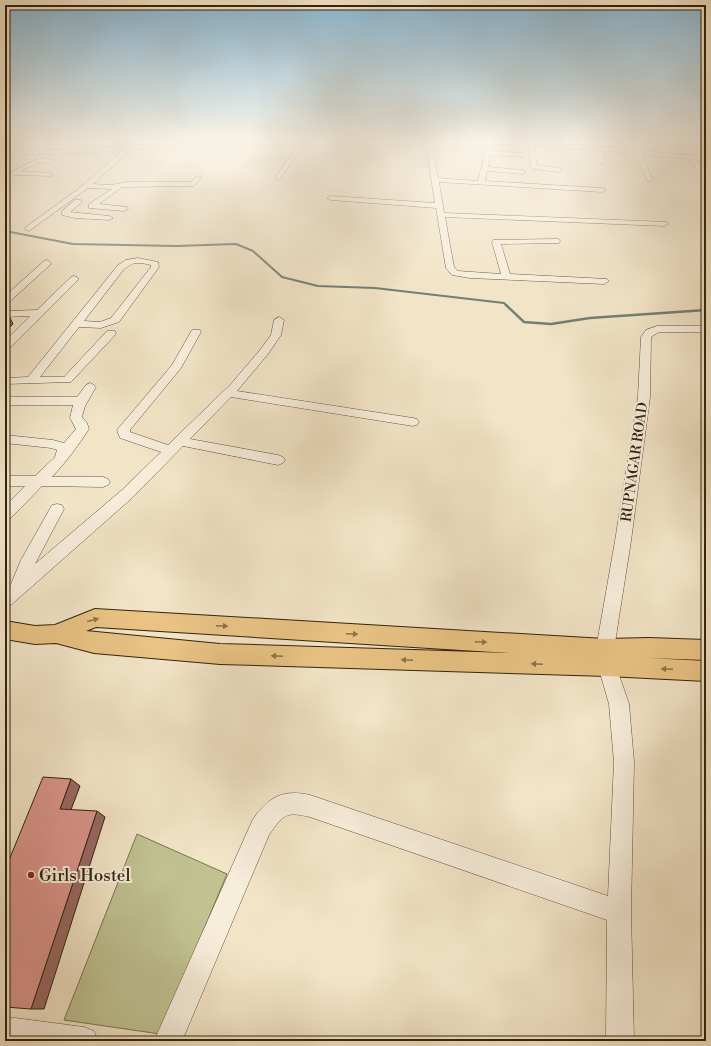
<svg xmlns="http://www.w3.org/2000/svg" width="711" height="1046" font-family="'Libre Bodoni',serif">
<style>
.green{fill:#c0c292;stroke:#787250}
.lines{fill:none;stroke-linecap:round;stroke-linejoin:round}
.stream-far1{stroke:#718073;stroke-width:2}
.stream{stroke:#718073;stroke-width:2.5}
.minor-casing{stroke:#61533c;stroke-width:1}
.major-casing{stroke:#31230e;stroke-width:2}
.minor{fill:#f7eddb;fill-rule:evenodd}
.major{fill:#e9c284;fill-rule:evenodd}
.shaded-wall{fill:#986862;stroke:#31230e}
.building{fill:#d9948c;stroke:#31230e}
.oneway{fill:#8d7249}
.poi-dot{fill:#8f2418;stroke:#f7eddb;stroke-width:1.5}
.labels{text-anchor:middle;stroke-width:4;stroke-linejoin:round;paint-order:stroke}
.street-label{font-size:14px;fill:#31230e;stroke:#f7eddb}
.near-poi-label{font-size:17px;fill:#31230e;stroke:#f7eddb;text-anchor:start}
</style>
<rect width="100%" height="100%" fill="#f2e4c7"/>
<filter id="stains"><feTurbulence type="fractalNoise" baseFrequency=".005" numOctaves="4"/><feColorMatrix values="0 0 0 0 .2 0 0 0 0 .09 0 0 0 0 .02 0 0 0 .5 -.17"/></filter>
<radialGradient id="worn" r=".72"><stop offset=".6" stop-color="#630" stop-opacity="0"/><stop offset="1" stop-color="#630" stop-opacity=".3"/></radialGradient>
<path class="green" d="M 137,834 L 227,874 L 160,1034 L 64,1020 Z"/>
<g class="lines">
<path class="stream-far1" d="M 5,231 L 73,244 L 176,246 L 236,244 L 253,251 L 282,277 L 318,286 L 375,288 L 504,303 L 507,306"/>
<path class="stream" d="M 506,305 L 524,322 L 551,324 L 590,318 L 706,310"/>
<defs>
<path id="minor" d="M 11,140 L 18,140 L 5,149 L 5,144 Z
M 471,140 L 599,146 L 706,157 L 706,161 L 696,160 L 706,172 L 706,178 L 704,177 L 689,159 L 641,154 L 653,180 L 650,182 L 647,180 L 635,153 L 603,151 L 606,162 L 603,164 L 600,162 L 597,150 L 534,147 L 537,165 L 559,168 L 562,170 L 559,172 L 534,169 L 531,167 L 528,146 L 493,144 L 491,151 L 523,153 L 526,155 L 523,157 L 490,155 L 488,167 L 523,170 L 526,172 L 523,174 L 487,171 L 485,181 L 602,188 L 606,190 L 602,192 L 439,182 L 444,213 L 667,222 L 668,224 L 664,226 L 445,217 L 454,267 L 458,271 L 501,274 L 492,242 L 493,240 L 556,239 L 559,239 L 560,241 L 559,243 L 501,244 L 510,274 L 607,279 L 609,281 L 604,284 L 470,278 L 452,275 L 446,268 L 436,208 L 331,200 L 327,198 L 331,196 L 435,203 L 426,147 L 303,145 L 280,179 L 278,180 L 275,178 L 298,145 L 131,149 L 93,184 L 111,185 L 127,182 L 191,182 L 196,177 L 201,178 L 195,185 L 193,186 L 122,187 L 99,204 L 127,207 L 128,209 L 124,211 L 89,208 L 89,204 L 112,189 L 88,188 L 29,231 L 25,229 L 26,227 L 81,187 L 124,149 L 89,153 L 5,155 L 5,151 L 89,149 L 127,145 L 133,141 L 136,143 L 134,145 L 277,141 L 461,143 ZM 475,143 L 487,144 L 478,181 L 438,178 L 432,147 L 461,147 Z
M 39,158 L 51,159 L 54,161 L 51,163 L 40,162 L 21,171 L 50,173 L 53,175 L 52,176 L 13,175 L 10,173 Z
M 75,200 L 81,200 L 82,202 L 70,212 L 109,216 L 113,218 L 109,220 L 75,218 L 62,215 L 62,211 Z
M 138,258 L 158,262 L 159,267 L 119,322 L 101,328 L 79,327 L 40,377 L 64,377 L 107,331 L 115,331 L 116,333 L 115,335 L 71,382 L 5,384 L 5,378 L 28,377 L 118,265 L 126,260 ZM 134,263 L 142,263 L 151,265 L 151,267 L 111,318 L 100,322 L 84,321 L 124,269 Z
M 47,260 L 51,263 L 50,265 L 8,303 L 5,304 L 5,296 L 44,261 Z
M 74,276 L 77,277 L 79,279 L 9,349 L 5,350 L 5,341 L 30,316 L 5,317 L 5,311 L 37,310 L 71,277 Z
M 279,317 L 284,320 L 281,335 L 268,354 L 237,391 L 413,418 L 417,419 L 419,422 L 417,425 L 413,426 L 231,397 L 190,439 L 278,455 L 283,457 L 285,460 L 283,463 L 278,465 L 183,446 L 132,498 L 11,605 L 5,607 L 5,590 L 11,584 L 21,560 L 52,505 L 57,504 L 62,505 L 64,509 L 35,564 L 122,490 L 161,452 L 120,438 L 117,430 L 172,365 L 192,330 L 200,330 L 201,332 L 181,368 L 130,430 L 130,432 L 168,445 L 231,384 L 260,350 L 271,335 L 274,320 Z
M 657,326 L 706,326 L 706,332 L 659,332 L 651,337 L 650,397 L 631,541 L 614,649 L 611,655 L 605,657 L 599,655 L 596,649 L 615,541 L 638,397 L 641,337 L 646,330 Z
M 90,383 L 94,385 L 96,387 L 85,406 L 82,417 L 87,423 L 89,429 C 78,446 66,462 52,477 L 103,477 L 108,479 L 110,482 L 108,485 L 103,487 L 42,486 L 10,519 L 5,521 L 5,506 L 25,486 L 5,486 L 5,476 L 35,476 L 55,457 L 57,450 L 51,448 L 5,443 L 5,435 L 53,440 L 64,443 L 76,429 L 70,418 L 73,405 L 5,405 L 5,397 L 77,397 L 86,385 Z
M 607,657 L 614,660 L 629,704 L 634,762 L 631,912 L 634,1041 L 606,1041 L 607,920 L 310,817 C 285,811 283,815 269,835 L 182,1041 L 154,1041 L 253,819 C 269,797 282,789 310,795 L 608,896 L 614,762 L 609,704 L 598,666 L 600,660 Z
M 15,1018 L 84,1027 L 94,1031 L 98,1041 L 5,1041 L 5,1019 Z"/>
<path id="major" d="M 95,609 L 605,639 L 649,638 L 706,640 L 706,660 L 648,658 L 706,661 L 706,681 L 607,676 L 220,664 L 94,653 L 56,643 L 35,644 L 5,639 L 5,621 L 35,626 L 55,625 ZM 96,627 L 509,653 L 220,644 L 86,631 Z"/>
</defs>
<use href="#minor" class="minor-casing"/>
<use href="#major" class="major-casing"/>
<use href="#minor" class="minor"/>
<use href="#major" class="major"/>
</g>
<path class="shaded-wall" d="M 5,308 L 13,324 L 5,332 Z
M 71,779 L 80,786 L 69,815 L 60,809 Z
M 97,811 L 105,817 L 44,1009 L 31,1009 Z"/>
<path class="building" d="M 43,777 L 71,779 L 60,809 L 97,811 L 31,1009 L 5,1007 L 5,870 Z"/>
<defs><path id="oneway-solid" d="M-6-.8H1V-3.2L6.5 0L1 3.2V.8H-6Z"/></defs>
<g class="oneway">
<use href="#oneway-solid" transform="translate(93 620) rotate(-15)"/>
<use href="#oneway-solid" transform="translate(222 626) rotate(3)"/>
<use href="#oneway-solid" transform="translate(352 634) rotate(3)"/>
<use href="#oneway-solid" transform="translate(481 642) rotate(3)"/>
<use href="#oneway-solid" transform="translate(277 656) rotate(-178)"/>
<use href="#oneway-solid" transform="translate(407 660) rotate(-178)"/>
<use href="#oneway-solid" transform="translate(537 664) rotate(-178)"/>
<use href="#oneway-solid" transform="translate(667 669) rotate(-177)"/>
</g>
<linearGradient id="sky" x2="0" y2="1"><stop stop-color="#89b8d4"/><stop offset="0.49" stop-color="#f9f3e6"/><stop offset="1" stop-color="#f9f3e6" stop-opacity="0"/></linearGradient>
<rect width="711" height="287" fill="url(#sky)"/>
<circle class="poi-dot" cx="31" cy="875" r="4"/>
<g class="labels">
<g class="street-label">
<text transform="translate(634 462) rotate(-82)" y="5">RUPNAGAR ROAD</text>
</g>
<g class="near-poi-label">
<text x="39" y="881">Girls Hostel</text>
</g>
</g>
<rect width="711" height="1046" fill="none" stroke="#f2e4c7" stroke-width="20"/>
<rect x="6" y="6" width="699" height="1034" fill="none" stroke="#31230e" stroke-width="2"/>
<rect x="10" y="10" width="691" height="1026" fill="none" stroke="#31230e"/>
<rect width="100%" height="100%" filter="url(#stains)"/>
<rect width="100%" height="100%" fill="url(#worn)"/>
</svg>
